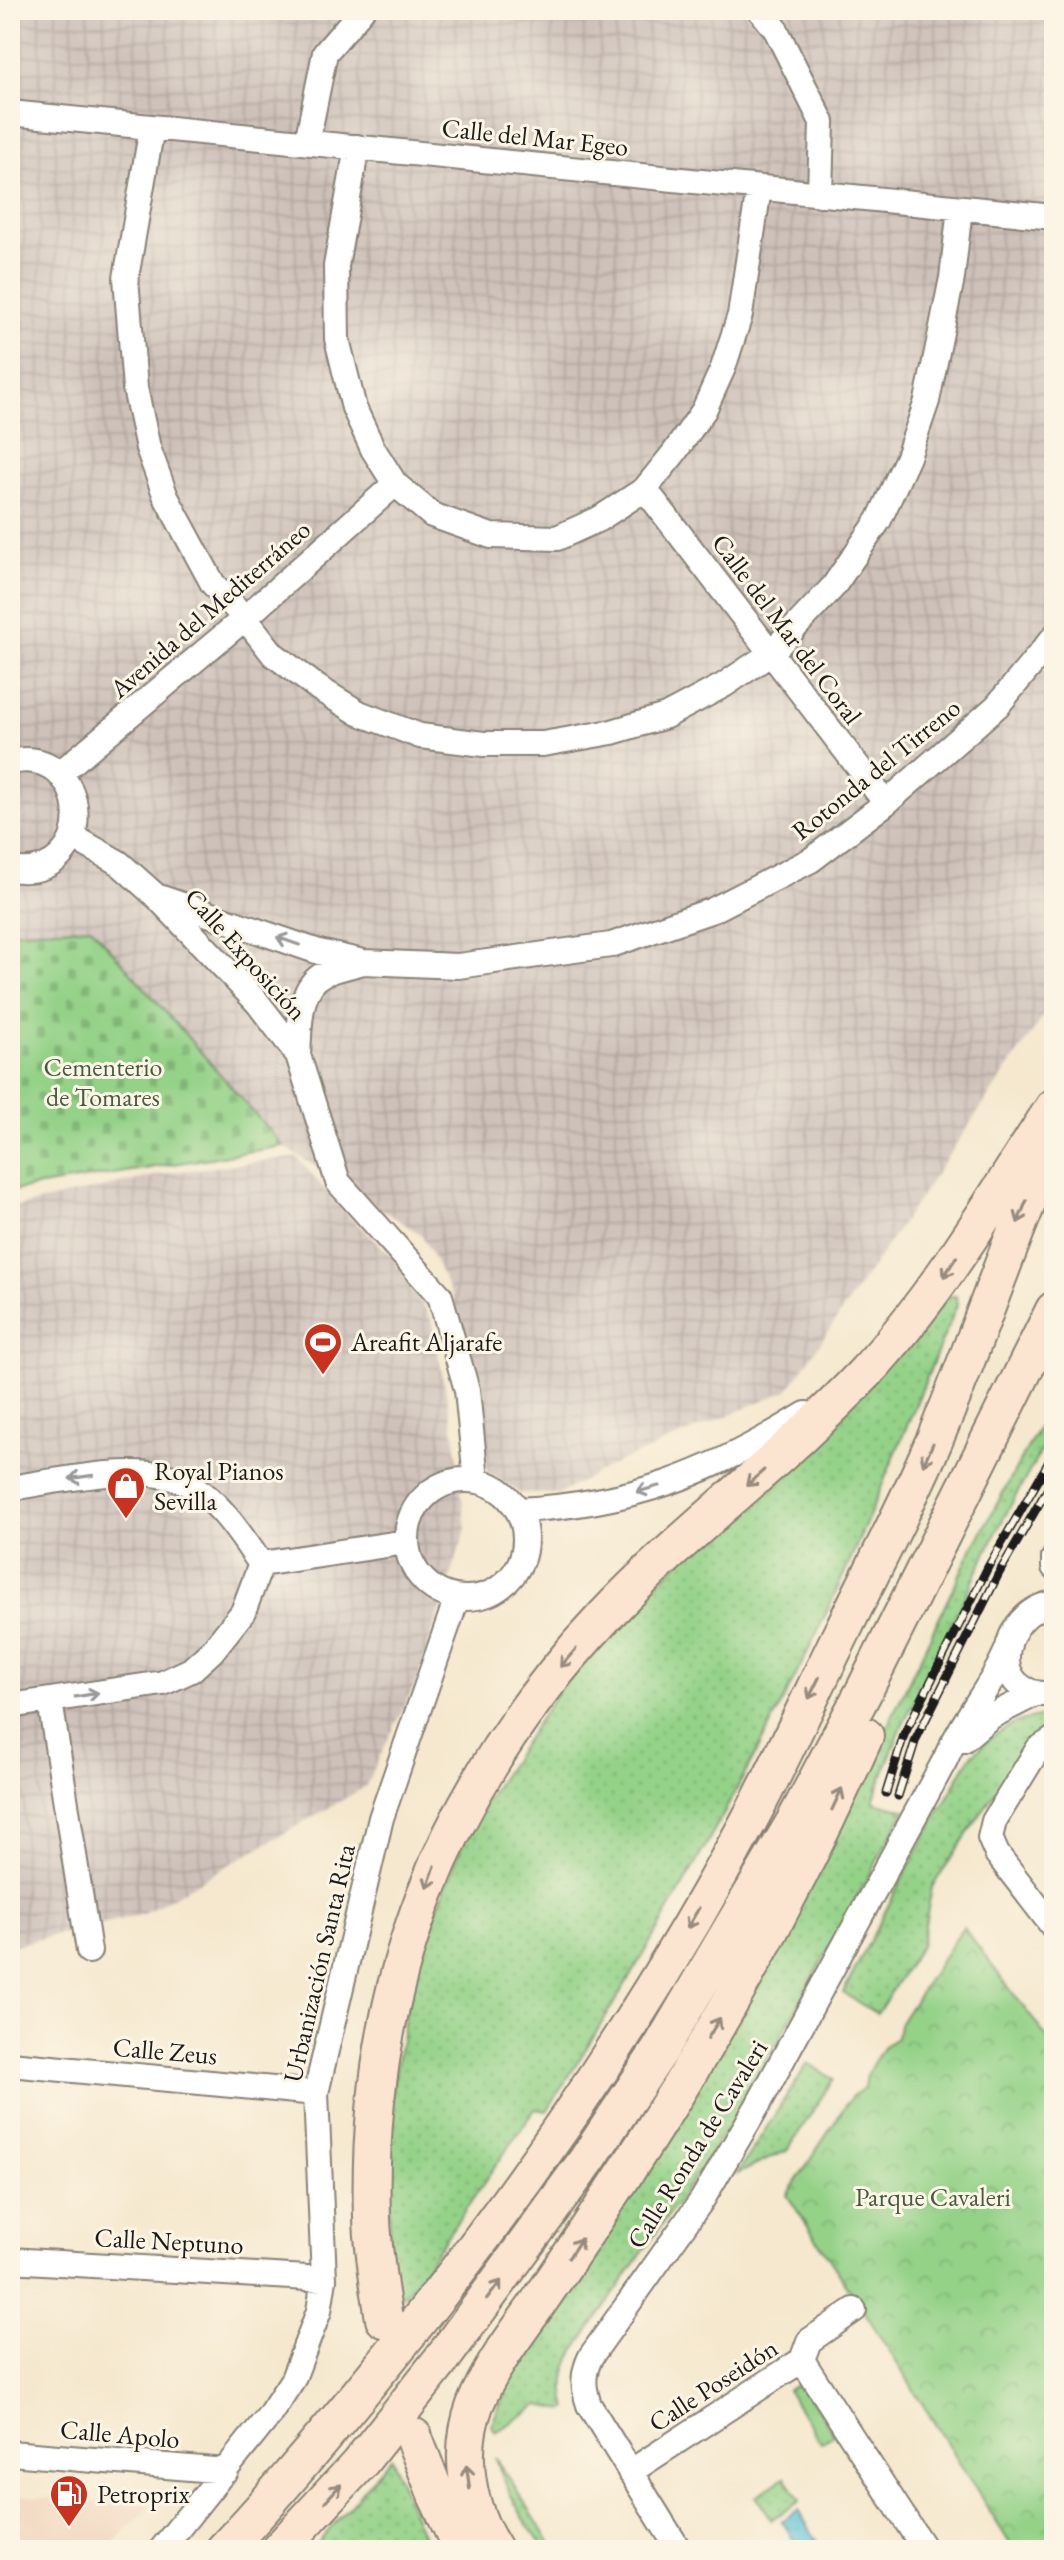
<svg xmlns="http://www.w3.org/2000/svg" width="1064" height="2560" font-family="'EB Garamond',serif">
<style>
.built{fill:#f1d5bd}
.industrial{fill:url(#industrial-grid)}
.grass{fill:url(#grass-dots);stroke:#587752;stroke-width:2}
.cemetery{fill:url(#cemetery-stones);stroke:#587752;stroke-width:2}
.park{fill:url(#park-crowns);stroke:#587752;stroke-width:2}
.garden{fill:#94d288;stroke:#587752;stroke-width:2}
.water{fill:url(#water-ripples);stroke:#3b6e7a;stroke-width:2}
.lines{fill:none;stroke-linecap:round;stroke-linejoin:round}
.minor-casing{stroke:#888275;stroke-width:28}
.secondary-casing{stroke:#888275;stroke-width:40}
.minor{stroke:#fff;stroke-width:24}
.secondary{stroke:#fce5d0;stroke-width:36}
.rail-casing{stroke:#1c1c1c;stroke-width:9}
.rail{stroke:#fcf5e5;stroke-width:6;stroke-dasharray:18;stroke-linecap:butt}
.oneway{stroke:#999}
.oneway2{stroke:#978b7f}
.labels{text-anchor:middle;stroke-width:6;stroke-linejoin:round;paint-order:stroke}
.street-label{font-size:26px;fill:#1c1c1c;stroke:#fcf5e5}
.park-label{font-size:26px;fill:#465c42;stroke:#fcf5e5}
.poi-label{font-size:26px;fill:#1c1c1c;stroke:#fcf5e5;text-anchor:start}
</style>
<defs>
<pattern id="industrial-grid" width="8" height="8" patternUnits="userSpaceOnUse" patternTransform="scale(2)"><rect width="8" height="8" fill="#cec1ba"/><path d="M0 4h8M4 0v8" fill="none" stroke="#b0a59f"/></pattern>
<pattern id="grass-dots" width="8" height="8" patternUnits="userSpaceOnUse" patternTransform="scale(2)"><rect width="8" height="8" fill="#94d288"/><path d="M2 2h.1M6 6h.1" fill="none" stroke="#7fb475" stroke-width="1.8" stroke-linecap="round"/></pattern>
<pattern id="cemetery-stones" width="16" height="16" patternUnits="userSpaceOnUse" patternTransform="scale(2)"><rect width="16" height="16" fill="#94d288"/><path d="M2 7V4a2 2 0 0 1 4 0v3zM10 15v-3a2 2 0 0 1 4 0v3z" fill="#7fb475"/></pattern>
<pattern id="park-crowns" width="20" height="18" patternUnits="userSpaceOnUse" patternTransform="scale(2)"><rect width="20" height="18" fill="#94d288"/><path d="M2 6a3 3 0 1 1 6 0M12 15a3 3 0 1 1 6 0" fill="none" stroke="#7fb475"/></pattern>
<pattern id="water-ripples" width="26" height="14" patternUnits="userSpaceOnUse" patternTransform="scale(2)"><rect width="26" height="14" fill="#5ac1d7"/><path d="M2 4q2-2 4 0t4 0M15 11q2-2 4 0t4 0" fill="none" stroke="#4ea5b8"/></pattern>
</defs>
<rect width="100%" height="100%" fill="#fcf5e5"/>
<filter id="ink" filterUnits="userSpaceOnUse"><feTurbulence type="fractalNoise" baseFrequency=".0125" numOctaves="2"/><feDisplacementMap in="SourceGraphic" scale="16" xChannelSelector="R" yChannelSelector="G"/><feConvolveMatrix kernelMatrix="1 2 1 2 8 2 1 2 1" color-interpolation-filters="sRGB"/></filter>
<filter id="wash" filterUnits="userSpaceOnUse"><feTurbulence type="fractalNoise" baseFrequency=".006" numOctaves="4" result="noise"/><feDisplacementMap in="SourceGraphic" scale="32" xChannelSelector="R" yChannelSelector="G"/><feGaussianBlur stdDeviation="1.8" result="paint"/><feColorMatrix in="noise" values="0 0 0 0 0 0 0 0 0 0 0 0 0 0 0 0 0 1.4 0 .05"/><feComposite in="paint" operator="in"/></filter>
<g filter="url(#wash)">
<rect width="100%" height="100%" fill="#f5e8ce"/>
<path class="built" d="M 10,2495 L 152,2505 L 105,2550 L 10,2550 Z"/>
<path class="industrial" d="M 10,10 L 1054,10 L 1054,1001 L 788,1390 L 610,1466 L 559,1494 L 520,1493 L 488,1473 L 478,1386 L 453,1297 L 422,1235 L 283,1146 L 10,1191 Z
M 297,1157 L 343,1211 L 393,1257 L 431,1319 L 454,1432 L 466,1529 L 418,1678 L 365,1787 L 143,1914 L 10,1946 L 10,1208 L 174,1172 Z"/>
<path class="grass" d="M 946,1296 L 956,1296 L 957,1305 C 905,1428 857,1554 797,1673 C 722,1824 637,1969 547,2111 L 535,2109 L 418,2278 L 392,2310 L 389,2281 L 391,2096 L 414,1967 L 470,1825 L 573,1668 Z
M 1054,1399 L 1054,1427 L 1002,1521 L 901,1728 L 874,1798 L 874,1802 L 905,1810 L 765,2065 L 726,2131 L 574,2352 C 564,2371 562,2387 568,2408 L 565,2410 L 539,2405 L 496,2432 L 491,2425 L 507,2387 L 530,2350 L 569,2301 L 571,2290 L 568,2284 L 861,1782 L 968,1557 Z
M 1054,1713 L 1054,1722 L 1034,1734 L 932,1887 L 921,1945 L 877,2014 L 843,1993 L 912,1860 L 971,1756 L 993,1736 L 1017,1722 Z
M 808,2063 L 833,2079 L 788,2150 L 737,2174 Z
M 391,2457 L 403,2490 L 429,2550 L 312,2550 Z
M 496,2458 L 555,2550 L 546,2550 C 523,2521 507,2493 496,2458 Z
M 785,2477 L 800,2501 L 771,2520 L 756,2496 Z"/>
<path class="cemetery" d="M 91,927 L 283,1146 L 10,1191 L 10,932 Z"/>
<path class="park" d="M 963,1927 L 1054,2047 L 1054,2550 L 1014,2550 L 868,2317 L 787,2195 L 852,2096 L 865,2088 L 867,2074 L 884,2046 L 897,2038 L 899,2024 Z"/>
<path class="garden" d="M 795,2386 L 803,2388 L 807,2392 L 834,2435 L 821,2443 L 787,2390 Z"/>
<path class="water" d="M 798,2510 L 823,2550 L 800,2550 L 782,2521 Z"/>
</g>
<g filter="url(#ink)">
<g class="lines">
<defs>
<path id="minor" d="M 760,10 L 775,28 L 822,122 L 820,194
M 10,113 L 1054,217
M 152,127 L 126,278 L 135,388 L 148,448 L 166,497 L 213,584 L 245,618 L 273,654 L 318,688 L 359,713 L 420,736 L 484,744 L 543,744 L 612,732 L 666,716 L 724,685 L 770,654 L 833,587 L 879,520 L 908,457 L 927,401 L 952,278 L 960,208
M 307,142 L 325,53 L 362,10
M 357,147 L 336,266 L 337,339 L 354,408 L 373,449 L 395,484 L 432,515 L 491,536 L 557,538 L 599,519 L 645,489 L 674,453 L 704,410 L 723,368 L 740,315 L 759,188
M 645,489 L 886,803
M 10,762 C 94,743 101,884 10,869
M 59,774 L 245,618 L 395,484
M 73,837 L 119,863 L 156,896 L 319,952 L 363,962 L 458,966 L 611,945 L 713,910 L 811,860 L 886,803 L 997,706 L 1054,637
M 160,900 L 257,1002 L 298,1055 L 338,1182 L 440,1296 L 467,1390 L 476,1480
M 298,1055 C 300,1030 297,987 324,974 C 335,969 349,966 360,963
M407 1539a59 59 0 1 1 118 0a59 59 0 1 1-118 0Z
M 10,1488 C 59,1481 148,1459 192,1486 C 222,1504 241,1536 261,1564
M 518,1510 C 633,1504 709,1474 806,1414
M 1054,1558 L 1054,1567
M 261,1564 L 406,1542
M 1054,1603 C 999,1611 984,1699 1054,1694
M 50,1701 L 89,1951
M 10,1706 L 163,1683 L 191,1670 L 212,1651 L 243,1612 L 261,1564
M 1054,1739 L 1038,1749 L 994,1821 L 990,1838 L 997,1854 L 1054,1928
M 963,1740 L 990,1717 L 1035,1694
M 10,2064 L 316,2093
M 10,2260 L 324,2279
M 802,2360 L 925,2550
M 10,2453 L 226,2471
M 630,2472 L 802,2360 L 809,2341 L 854,2310
M 161,2550 L 268,2417 L 293,2379 L 319,2311 L 324,2279 L 316,2093 L 381,1818 L 457,1598
M 679,2550 L 589,2405 C 583,2387 582,2374 591,2356 L 702,2200 L 758,2105 L 945,1760 C 962,1719 993,1686 1009,1645"/>
<path id="secondary" d="M 384,2319 C 379,2286 373,2252 372,2218 C 365,1984 444,1787 604,1617 C 685,1531 783,1460 864,1374 C 939,1294 994,1198 1054,1107
M 413,2436 L 438,2499 L 462,2550
M 224,2550 C 273,2498 319,2443 365,2387 C 515,2205 651,2008 761,1798 C 789,1744 814,1689 841,1634 C 871,1572 904,1511 931,1448 C 975,1347 1008,1241 1054,1141
M 279,2550 L 359,2464 L 439,2363 L 587,2160 L 660,2050 L 795,1821 L 864,1691 L 1054,1310
M 494,2550 C 467,2508 457,2453 475,2405 C 492,2362 524,2325 549,2287 C 582,2239 614,2190 646,2141 C 729,2012 803,1876 865,1736"/>
</defs>
<use href="#minor" class="minor-casing"/>
<use href="#secondary" class="secondary-casing"/>
<use href="#minor" class="minor"/>
<use href="#secondary" class="secondary"/>
<defs>
<path id="rail" d="M 886,1793 L 904,1735 L 988,1567 L 1054,1453
M 898,1796 L 916,1739 L 999,1573 L 1054,1478"/>
</defs>
<use href="#rail" class="rail-casing"/>
<use href="#rail" class="rail"/>
</g>
<defs><path id="oneway-shaft" d="M-6 0H5M1.5-3L5.5 0L1.5 3" fill="none" stroke-width="1.6" stroke-linecap="round" stroke-linejoin="round" transform="scale(2)"/></defs>
<g class="oneway">
<use href="#oneway-shaft" transform="translate(288 941) rotate(-161)"/>
<use href="#oneway-shaft" transform="translate(81 1477) rotate(172)"/>
<use href="#oneway-shaft" transform="translate(648 1489) rotate(164)"/>
<use href="#oneway-shaft" transform="translate(87 1695) rotate(-9)"/>
</g>
<g class="oneway2">
<use href="#oneway-shaft" transform="translate(1022 1212) rotate(112)"/>
<use href="#oneway-shaft" transform="translate(950 1267) rotate(123)"/>
<use href="#oneway-shaft" transform="translate(928 1454) rotate(115)"/>
<use href="#oneway-shaft" transform="translate(755 1478) rotate(138)"/>
<use href="#oneway-shaft" transform="translate(568 1658) rotate(131)"/>
<use href="#oneway-shaft" transform="translate(814 1688) rotate(116)"/>
<use href="#oneway-shaft" transform="translate(837 1799) rotate(-65)"/>
<use href="#oneway-shaft" transform="translate(431 1877) rotate(110)"/>
<use href="#oneway-shaft" transform="translate(693 1918) rotate(120)"/>
<use href="#oneway-shaft" transform="translate(714 2028) rotate(-59)"/>
<use href="#oneway-shaft" transform="translate(575 2248) rotate(-57)"/>
<use href="#oneway-shaft" transform="translate(494 2290) rotate(-53)"/>
<use href="#oneway-shaft" transform="translate(468 2477) rotate(-98)"/>
<use href="#oneway-shaft" transform="translate(333 2493) rotate(-47)"/>
</g>
</g>
<defs>
<symbol id="stadium-pin" viewBox="-11 -11 22 30"><path d="M0 17L-7.5 6A9.5 9.5 0 1 1 7.5 6Z" fill="#c8321e" stroke="#fcf5e5"/><path d="M0-5a6.5 5 0 1 0 0 10a6.5 5 0 1 0 0-10ZM-3.5-1.8h7v3.6h-7Z" fill="#fff"/></symbol>
<symbol id="shop-pin" viewBox="-11 -11 22 30"><path d="M0 17L-7.5 6A9.5 9.5 0 1 1 7.5 6Z" fill="#c8321e" stroke="#fcf5e5"/><path d="M-5-2.5h2.3a2.7 3.5 0 0 1 5.4 0H5L5.5 6h-11ZM-1.5-2.5h3a1.5 2.3 0 0 0-3 0Z" fill="#fff"/></symbol>
<symbol id="fuel-pin" viewBox="-11 -11 22 30"><path d="M0 17L-7.5 6A9.5 9.5 0 1 1 7.5 6Z" fill="#c8321e" stroke="#fcf5e5"/><path d="M-5.5-6h7V0h2V4h1.3V-2.5L3-4.5l.8-.8L6-3V5H2.5V1h-1V6h-7ZM-4.2-4.7v3.2H.2V-4.7Z" fill="#fff"/></symbol>
</defs>
<g fill-rule="evenodd">
<use href="#stadium-pin" x="301" y="1320" width="44" height="60"/>
<use href="#shop-pin" x="104" y="1464" width="44" height="60"/>
<use href="#fuel-pin" x="47" y="2472" width="44" height="60"/>
</g>
<g class="labels">
<g class="street-label">
<text transform="translate(535 137) rotate(6)" y="9">Calle del Mar Egeo</text>
<text transform="translate(210 609) rotate(-41)" y="9">Avenida del Mediterráneo</text>
<text transform="translate(787 629) rotate(53)" y="9">Calle del Mar del Coral</text>
<text transform="translate(876 769) rotate(-39)" y="9">Rotonda del Tirreno</text>
<text transform="translate(246 954) rotate(48)" y="9">Calle Exposición</text>
<text transform="translate(319 1963) rotate(-77)" y="9">Urbanización Santa Rita</text>
<text transform="translate(165 2051) rotate(5)" y="9">Calle Zeus</text>
<text transform="translate(697 2144) rotate(-58)" y="9">Calle Ronda de Cavaleri</text>
<text transform="translate(169 2241) rotate(3)" y="9">Calle Neptuno</text>
<text transform="translate(713 2385) rotate(-33)" y="9">Calle Poseidón</text>
<text transform="translate(120 2434) rotate(5)" y="9">Calle Apolo</text>
</g>
<g class="park-label">
<text x="103" y="1076">Cementerio<tspan x="103" dy="30">de Tomares</tspan></text>
<text x="933" y="2206">Parque Cavaleri</text>
</g>
<g class="poi-label">
<text x="351" y="1351">Areafit Aljarafe</text>
<text x="154" y="1480">Royal Pianos<tspan x="154" dy="30">Sevilla</tspan></text>
<text x="97" y="2503">Petroprix</text>
</g>
</g>
<rect width="1064" height="2560" fill="none" stroke="#fcf5e5" stroke-width="40"/>
</svg>
